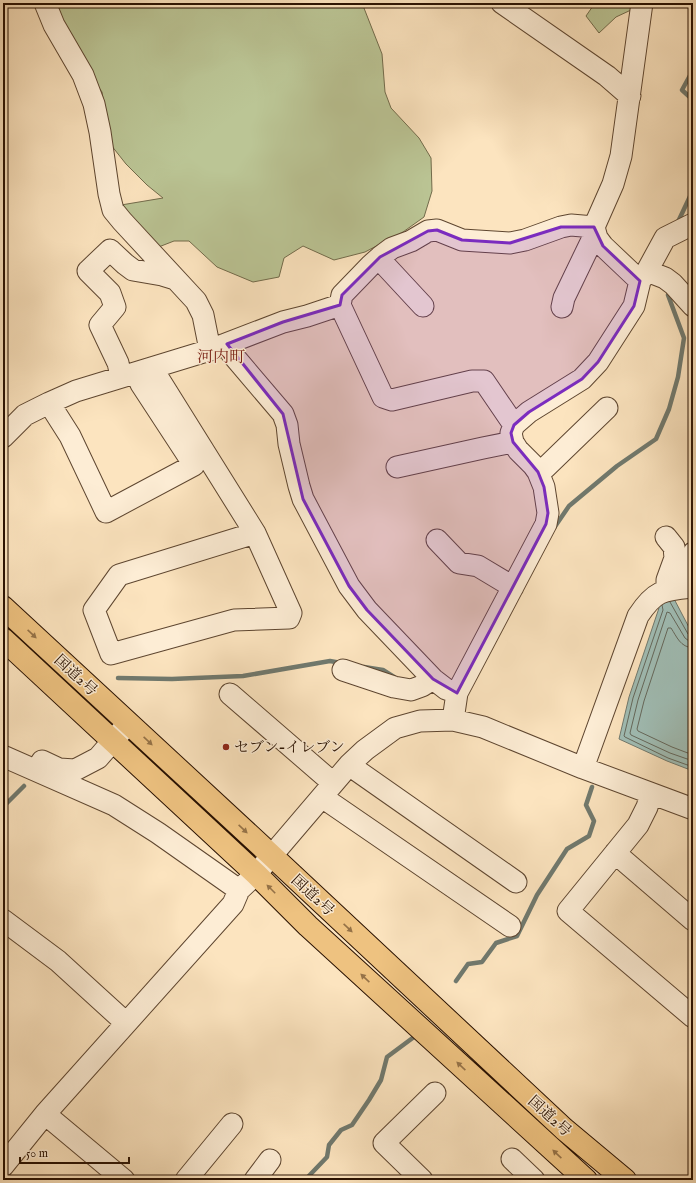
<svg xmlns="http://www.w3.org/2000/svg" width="696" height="1183" font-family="'IM FELL English','Noto Serif JP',serif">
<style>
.green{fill:#bbc595;stroke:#726b4b}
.water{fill:#a0beb6;stroke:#70796e}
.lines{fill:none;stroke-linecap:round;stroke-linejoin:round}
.shore{stroke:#64685c;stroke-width:1}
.stream{stroke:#70796e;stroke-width:4.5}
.minor-casing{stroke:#5e4630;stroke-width:23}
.highway-casing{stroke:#291101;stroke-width:24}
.minor{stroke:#fdedd5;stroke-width:21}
.highway{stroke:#eec280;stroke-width:22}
.oneway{fill:#957247}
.marked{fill:#7b2cbf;fill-opacity:0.2;stroke:#7b2cbf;stroke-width:3;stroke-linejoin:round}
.poi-dot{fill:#8f2418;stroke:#fdedd5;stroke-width:1.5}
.labels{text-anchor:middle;stroke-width:3;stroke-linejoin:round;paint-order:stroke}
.street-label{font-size:15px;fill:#291101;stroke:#fdedd5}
.poi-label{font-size:15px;fill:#291101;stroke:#fdedd5;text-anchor:start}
.neighbourhood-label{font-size:16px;fill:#7a1f14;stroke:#fdedd5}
</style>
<rect width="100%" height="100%" fill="#fce4bf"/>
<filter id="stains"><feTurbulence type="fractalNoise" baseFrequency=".005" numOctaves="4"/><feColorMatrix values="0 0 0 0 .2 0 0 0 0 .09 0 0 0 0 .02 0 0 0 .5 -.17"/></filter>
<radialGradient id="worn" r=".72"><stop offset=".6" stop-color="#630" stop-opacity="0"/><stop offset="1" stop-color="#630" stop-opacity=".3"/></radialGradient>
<path class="green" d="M 54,3 L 362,3 L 382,54 L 385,92 L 391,108 L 419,138 L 431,158 L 432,191 L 424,217 L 403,232 L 365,252 L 334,260 L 303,246 L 284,258 L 279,277 L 253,282 L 217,267 L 189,241 L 174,241 L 156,248 L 121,205 L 163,198 L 147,185 L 126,164 L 111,145 L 106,118 L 102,92 L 85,68 Z
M 595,3 L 604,3 L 612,6 L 613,3 L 633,3 L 631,10 L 616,17 L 599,33 L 586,16 Z"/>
<path class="water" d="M 672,595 L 693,635 L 693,771 L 667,761 L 619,739 L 629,697 L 659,608 L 654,603 Z"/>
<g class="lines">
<path class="shore" d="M 670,602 L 688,634 L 690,636 L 693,636
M 662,605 L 663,610 L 633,698 L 624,736 L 625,737 L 668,758 L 693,767
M 693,642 L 689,641 L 685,638 L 670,613 L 667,612 L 638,700 L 630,733 L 631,735 L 670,753 L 693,761
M 693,648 C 680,647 677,637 671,628 L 668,628 L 644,701 L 637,729 L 638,731 L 672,747 L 693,755"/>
<path class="stream" d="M 693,70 L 682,90 L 693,100
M 677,224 L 693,190
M 554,528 L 569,506 L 617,466 L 656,439 L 669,409 L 678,377 L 684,338 L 668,295
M 364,667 L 383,670 L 394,677
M 118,678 L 172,679 L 243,676 L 330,661 L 341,663
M 3,807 L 24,786
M 456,981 L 468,964 L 482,962 L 496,943 L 517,936 L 537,895 L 567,849 L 589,836 L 594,821 L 586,805 L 592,787
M 305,1180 L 327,1157 L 329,1145 L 341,1130 L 352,1125 L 369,1100 L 381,1080 L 387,1057 L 418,1034"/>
<defs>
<path id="minor" d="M 45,3 L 54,25 L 83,75 L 94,104 L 100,132 L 109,194 L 113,210 L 122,221 L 196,301 L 203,315 L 210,350
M 502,3 L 607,76 L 630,96
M 380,257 L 384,264 L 423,306
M 647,271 L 665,278 L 673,284 L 693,306
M 640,281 L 603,246 L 597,238 L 594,227 L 613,184 L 621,156 L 642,3
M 562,307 L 564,298 L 591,242 L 597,238
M 227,344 L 232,354 L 283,414 L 287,425 L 289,444 L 299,486 L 303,499 L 349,586 L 367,610 L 433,679 L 446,689 L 457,693
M 152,368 L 255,533 L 291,613 L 289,618 L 234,620 L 111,654 L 94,610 L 119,575 L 255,533
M 121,376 L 118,363 L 100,325 L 115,307 L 110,293 L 88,271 L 110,250 L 125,264 L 133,270 L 162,275 L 175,279
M 49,403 L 70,436 L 106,512 L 194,465 L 141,384 L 136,373
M 514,425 L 484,381 L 472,381 L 392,400 L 383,397 L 340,305 L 342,295 L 371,265 L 380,257 L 392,248 L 411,241 L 428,231 L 437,230 L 462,240 L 510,243 L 525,240 L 561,227 L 571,225 L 594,227
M 3,437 L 25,415 L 49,403 L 76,391 L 210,350 L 283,322 L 307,316 L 340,305
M 397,467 L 483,448 L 513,442
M 538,472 L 545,468 L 607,408
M 666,537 L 674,547 L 675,558 L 667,580 L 667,590
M 437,540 L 459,563 L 478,566 L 513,587
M 679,586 L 693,553
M 343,670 L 394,687 L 411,690 L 422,686 L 433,679
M 230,694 L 333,783
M 453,720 L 457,693 L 546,524 L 548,513 L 544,487 L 538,472 L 533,465 L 518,450 L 513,442 L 511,433 L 514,425 L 529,412 L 582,379 L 598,362 L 634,306 L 640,281 L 647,271 L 665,238 L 693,224
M 3,756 L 114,805 L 158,833 L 239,890
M 42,761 L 59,769 L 75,770 L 98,758 L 125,727
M 349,765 L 516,882
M 583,768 L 638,616 C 655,590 663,590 693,587
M 651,794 L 647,807 L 638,825 L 568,911 L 693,1017
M 322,797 L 510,926
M 615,853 L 693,920
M 3,920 L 58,961 L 126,1023
M 45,1114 L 124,1180
M 512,1159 L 534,1180
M 3,1166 L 45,1114 L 233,904 L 239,890 L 256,874 L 349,765 L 365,750 L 395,728 L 420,721 L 453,720 L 483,727 L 583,768 L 693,809
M 186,1180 L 232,1124
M 255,1180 L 270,1160
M 422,1180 L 384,1143 L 435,1093"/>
<path id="highway" d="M 3,607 L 271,855 L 564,1129 L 625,1180
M 3,639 L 256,874 L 308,926 L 586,1180"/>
</defs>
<use href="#minor" class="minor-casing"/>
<use href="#highway" class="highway-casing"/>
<use href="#minor" class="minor"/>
<use href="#highway" class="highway"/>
</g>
<defs><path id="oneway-solid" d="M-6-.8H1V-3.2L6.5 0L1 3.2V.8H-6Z"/></defs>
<g class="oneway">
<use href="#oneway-solid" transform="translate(32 634) rotate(43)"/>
<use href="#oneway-solid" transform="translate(148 741) rotate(43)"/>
<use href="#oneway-solid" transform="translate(243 829) rotate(43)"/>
<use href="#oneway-solid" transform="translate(271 889) rotate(-135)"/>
<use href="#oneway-solid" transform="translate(348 928) rotate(43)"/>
<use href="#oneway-solid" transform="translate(365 978) rotate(-137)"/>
<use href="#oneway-solid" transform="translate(461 1066) rotate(-137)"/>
<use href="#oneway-solid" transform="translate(557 1154) rotate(-137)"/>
</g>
<path class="marked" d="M 561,227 L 594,227 L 603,246 L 640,281 L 634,306 L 598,362 L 582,379 L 529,412 L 514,425 L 511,433 L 513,442 L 538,472 L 544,487 L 548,513 L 546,524 L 457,693 L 433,679 L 367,610 L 349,586 L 303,499 L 283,414 L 227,344 L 283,322 L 340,305 L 342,295 L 380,257 L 428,231 L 437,230 L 462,240 L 510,243 Z"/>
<circle class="poi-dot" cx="226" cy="747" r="4"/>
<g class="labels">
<g class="street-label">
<text transform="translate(76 675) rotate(43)" y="5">国道2号</text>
<text transform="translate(313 895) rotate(43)" y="5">国道2号</text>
<text transform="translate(550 1116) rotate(42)" y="5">国道2号</text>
</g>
<g class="poi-label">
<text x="234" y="752">セブン-イレブン</text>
</g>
<g class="neighbourhood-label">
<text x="221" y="362">河内町</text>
</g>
</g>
<rect width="696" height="1183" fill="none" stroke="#fce4bf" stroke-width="16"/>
<rect x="4" y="4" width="688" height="1175" fill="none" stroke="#291101" stroke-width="2"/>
<rect x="8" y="8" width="680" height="1167" fill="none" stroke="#291101"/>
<path d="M20 1157v6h109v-6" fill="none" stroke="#291101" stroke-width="2"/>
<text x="26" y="1157" font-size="12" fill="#291101" stroke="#fdedd5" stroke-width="3" paint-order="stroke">50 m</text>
<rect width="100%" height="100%" filter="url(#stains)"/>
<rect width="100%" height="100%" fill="url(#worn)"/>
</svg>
